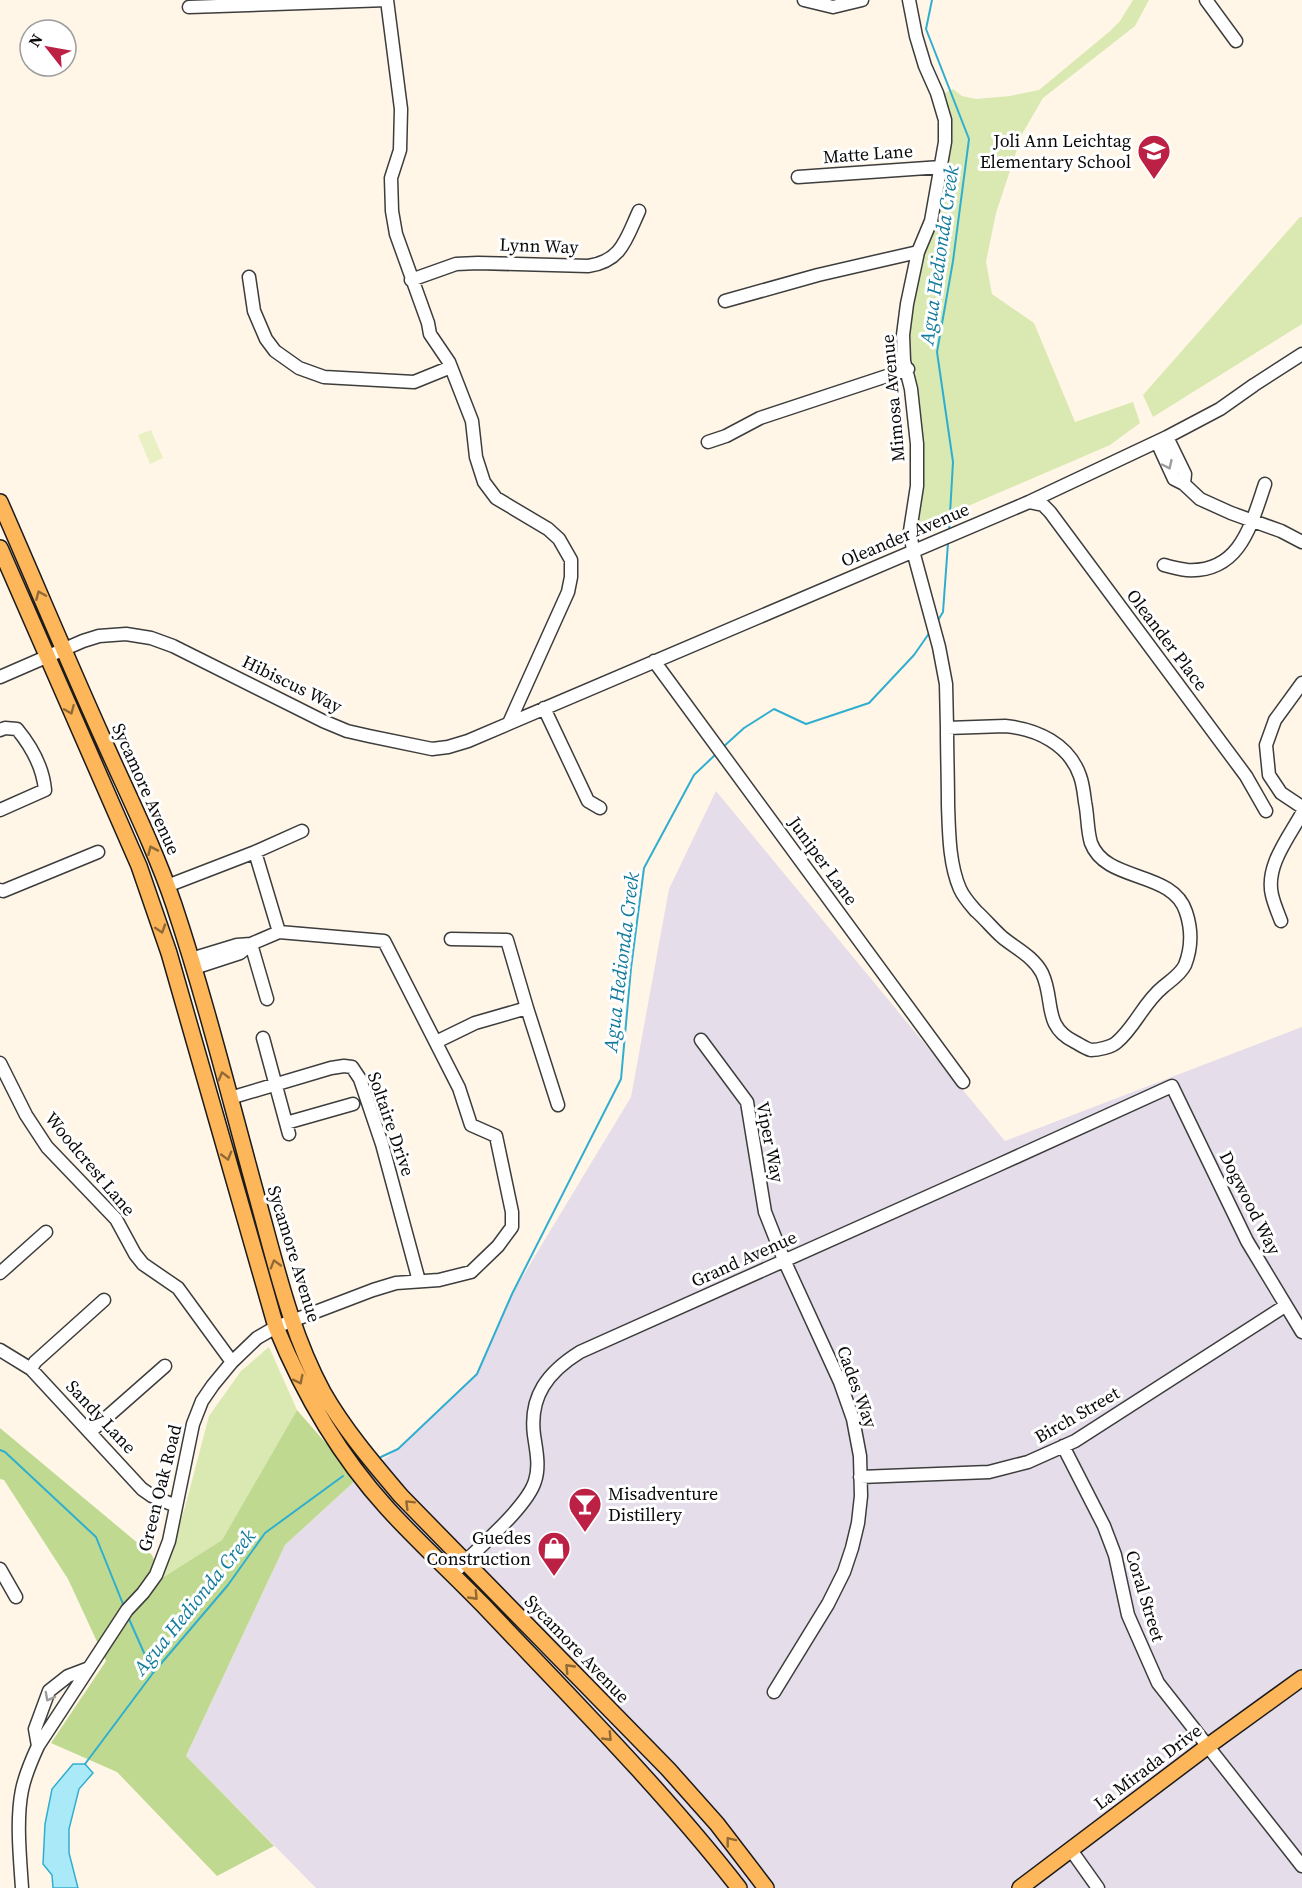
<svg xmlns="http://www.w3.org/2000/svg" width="1302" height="1888" font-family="'Source Serif 4',serif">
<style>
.industrial{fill:#e6ddea}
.green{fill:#d9e9b1}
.forest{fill:#bfda90}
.pitch{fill:#e9f0c3}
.water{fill:#aae9f8;stroke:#30aed0;stroke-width:1.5}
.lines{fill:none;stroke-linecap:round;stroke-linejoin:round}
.stream{stroke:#30aed0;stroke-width:2}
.minor-casing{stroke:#3d3d3d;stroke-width:15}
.major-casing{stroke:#1b1b1b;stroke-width:18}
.minor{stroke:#fff;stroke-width:12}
.major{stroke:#fdb659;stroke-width:15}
.oneway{stroke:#9d9d9d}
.oneway2{stroke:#906935}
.labels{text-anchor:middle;stroke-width:6;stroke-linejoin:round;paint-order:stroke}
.poi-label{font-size:18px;fill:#0a0a0a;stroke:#fff;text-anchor:end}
.street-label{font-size:18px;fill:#0a0a0a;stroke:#fff}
.water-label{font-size:20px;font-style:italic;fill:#127b9d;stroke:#fff}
</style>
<rect width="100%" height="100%" fill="#fff6e7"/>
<path class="industrial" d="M 716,791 L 1005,1141 L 1302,1027 L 1302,1888 L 316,1888 L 186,1756 L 285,1545 L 357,1479 L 398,1449 L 477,1374 L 512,1294 L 631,1097 L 669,889 Z"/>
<path class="green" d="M 1133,0 L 1149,0 L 1135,26 L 1043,98 L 1022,134 L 996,213 L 986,262 L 992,294 L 1034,323 L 1075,422 L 1133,402 L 1140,423 L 1110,445 L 910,531 L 917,486 L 903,335 L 945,142 L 943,94 L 953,89 L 962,96 L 976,99 L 1010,96 L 1039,90 L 1109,32 L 1120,21 Z
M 1300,217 L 1302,217 L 1302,324 L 1153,417 L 1143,395 Z
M 269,1347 L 297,1410 L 222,1540 L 162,1578 L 185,1507 L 209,1416 L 241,1371 Z"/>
<path class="forest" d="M 297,1410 L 357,1479 L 285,1545 L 186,1756 L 274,1846 L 217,1876 L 117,1772 L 51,1743 L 106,1661 L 68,1579 L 4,1480 L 0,1479 L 0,1428 L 152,1555 L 162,1578 L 222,1540 Z"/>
<path class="pitch" d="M 151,430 L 163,458 L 150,464 L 138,435 Z"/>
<path class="water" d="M 73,1764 L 85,1764 L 93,1773 L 79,1789 L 69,1829 L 69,1853 L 78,1888 L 53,1888 L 52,1875 L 43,1864 L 45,1824 L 52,1789 Z"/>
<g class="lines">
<path class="stream" d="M 932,0 L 926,29 L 969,139 L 953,261 L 937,352 L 953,462 L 949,531
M 937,622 L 943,612 L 948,543
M 722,748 L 744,728 L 774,709 L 806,724 L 869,703 L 914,655 L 930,632
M 0,1450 L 5,1452 L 96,1537 L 123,1604
M 381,1457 L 398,1449 L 477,1374 L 512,1294 L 621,1079 L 631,968 L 644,868 L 694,775 L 716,754
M 129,1619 L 153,1673
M 85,1764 L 153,1673 L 228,1585 L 265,1533 L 343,1476"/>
<defs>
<path id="minor" d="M 387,0 L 401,109 L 400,150 L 391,178 L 392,211 L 396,234 L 428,323 L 430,334 L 449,362 L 472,421 L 476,457 L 484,482 L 496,498 L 548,529 L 559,539 L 571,560 L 571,577 L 568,592 L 509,723
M 804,0 L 833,7 L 862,0
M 909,0 L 916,36 L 925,66 L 937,93 L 945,120 L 945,142 L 931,221 L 918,252 L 907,304 L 903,335 L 904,361 L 911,389 L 917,444 L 917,486 L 910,531 L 913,551 L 939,647 L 946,684 L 947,728
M 1206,0 L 1236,41
M 189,7 L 387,0
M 798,177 L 941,167
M 249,277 L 254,311 L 266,339 L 275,351 L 299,368 L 324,377 L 414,382 L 451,367
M 411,280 L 456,264 L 478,263 L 588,266 C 622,261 626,239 639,211
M 725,301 L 818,275 L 918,252
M 1167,437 L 1185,474 L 1184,484
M 708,442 L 726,436 L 760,418 L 908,369
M 1157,442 L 1174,479 L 1184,484 L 1200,499 L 1231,513 L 1281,531 L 1302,542
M 1029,502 L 1043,505 L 1050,512 L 1246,776 L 1266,811
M 1164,565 C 1171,567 1179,569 1187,570 C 1240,573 1251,525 1265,484
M 654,661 L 963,1082
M 0,677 L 83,641 L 99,636 L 126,634 L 151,638 L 173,646 L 323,721 L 347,731 L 369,736 L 432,749 L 448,747 L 468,741 L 1029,502 L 1167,437 L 1220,409 L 1254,385 L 1302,354
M 1302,683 L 1275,720 L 1266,745 L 1269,775 L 1281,793 L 1302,807
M 544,708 L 588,801 L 600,808
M 1005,726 C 1037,729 1069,744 1080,776 C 1083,784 1084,794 1085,802 C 1088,816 1087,830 1091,843 C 1106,883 1173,870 1186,912 C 1192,930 1192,947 1185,965 C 1180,975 1171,980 1163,987 C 1144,1002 1135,1027 1117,1042 C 1112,1047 1098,1050 1091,1050 C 1086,1049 1079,1044 1075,1042 C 1042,1026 1055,1000 1042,973 C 1033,956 1015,948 1002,937 C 993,929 985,919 976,911 C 970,904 964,898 960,889 C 949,864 949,832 948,805 C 948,779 947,753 947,728 Z
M 0,730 L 5,728 L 17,729 C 31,746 43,768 45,790 L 0,810
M 255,852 L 302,831
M 0,890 L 3,891 L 98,852
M 1281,921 C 1278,913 1274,904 1272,895 C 1265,866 1289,837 1302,813
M 251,944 L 267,999
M 191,959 L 237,945 L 251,944
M 194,968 L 240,953 L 251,944 L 279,932
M 527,1008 L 558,1105
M 263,1038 L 289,1134
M 701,1040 L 747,1102 L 765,1212 L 784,1260 L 840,1382 L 853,1419 L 860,1456 L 861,1496 L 858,1523 L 852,1548 L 844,1572 L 828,1604 L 774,1692
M 436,1042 L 475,1023 L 527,1008 L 507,940 L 451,939
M 0,1063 L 26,1115 L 47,1147 L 116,1219 L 135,1254 L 143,1264 L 178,1288 L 232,1362
M 230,1098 L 331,1068 L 344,1066 L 352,1067 L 360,1079 L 382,1144 L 419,1281
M 286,1123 L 353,1104
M 0,1273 L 46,1232
M 0,1350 L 31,1369 L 142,1489 L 152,1496 L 176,1506
M 31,1369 L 35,1362 L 104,1300
M 90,1432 L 165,1366
M 1063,1446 L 1104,1526 L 1115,1555 L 1128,1615 L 1158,1683 L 1302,1866
M 860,1477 L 989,1472 L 1028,1462 L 1075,1441 L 1285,1306
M 0,1569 L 16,1597
M 453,1574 C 474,1551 527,1508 535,1481 C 540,1466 536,1449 534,1435 C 529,1396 548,1372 580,1352 L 996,1166 L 1172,1086 L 1247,1241 L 1302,1332
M 38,1746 L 35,1729 L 49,1691 L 68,1676 L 89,1668
M 1071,1850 L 1098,1888
M 22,1888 C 20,1858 16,1819 22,1790 C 25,1775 32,1759 38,1746 L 127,1610 L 143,1593 L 156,1575 L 169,1541 L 193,1424 L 202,1401 L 213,1385 L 232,1362 L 257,1338 L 276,1327 L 373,1290 L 396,1283 L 439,1280 L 471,1272 L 498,1246 L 512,1227 L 512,1212 L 496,1136 L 471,1125 L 459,1088 L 384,941 L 279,932 L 255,852 L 167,886"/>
<path id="major" d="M 0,502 C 35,582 68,661 104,741 C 128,795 155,849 174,905 C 207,1004 232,1107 260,1208 C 277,1270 292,1335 323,1392 C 344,1429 373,1463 401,1496 L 668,1769 L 717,1824 L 766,1888
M 0,548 L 139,866 L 169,953 L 276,1327 C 303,1393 338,1454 387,1508 C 417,1541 451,1572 483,1605 C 570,1697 661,1788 739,1888
M 1020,1888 L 1208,1746 L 1302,1678"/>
</defs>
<use href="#minor" class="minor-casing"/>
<use href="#major" class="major-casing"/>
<use href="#minor" class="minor"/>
<use href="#major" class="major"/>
</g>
<defs><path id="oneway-chevron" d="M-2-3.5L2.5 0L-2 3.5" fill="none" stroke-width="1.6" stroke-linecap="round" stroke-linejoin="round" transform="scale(1.5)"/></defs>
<g class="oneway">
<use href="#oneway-chevron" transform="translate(1168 465) rotate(65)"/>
<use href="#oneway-chevron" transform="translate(49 1697) rotate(118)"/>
</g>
<g class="oneway2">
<use href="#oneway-chevron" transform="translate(40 595) rotate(-113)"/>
<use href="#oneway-chevron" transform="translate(70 710) rotate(67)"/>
<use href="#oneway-chevron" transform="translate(152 850) rotate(-114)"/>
<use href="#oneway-chevron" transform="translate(161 929) rotate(72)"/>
<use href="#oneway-chevron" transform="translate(223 1076) rotate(-105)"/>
<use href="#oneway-chevron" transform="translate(227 1156) rotate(74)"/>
<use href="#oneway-chevron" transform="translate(275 1264) rotate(-106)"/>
<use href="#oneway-chevron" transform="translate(299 1380) rotate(63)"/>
<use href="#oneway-chevron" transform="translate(409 1504) rotate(-135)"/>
<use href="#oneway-chevron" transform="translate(474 1596) rotate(46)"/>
<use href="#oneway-chevron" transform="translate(569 1668) rotate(-134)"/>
<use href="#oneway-chevron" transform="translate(608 1737) rotate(46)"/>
<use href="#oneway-chevron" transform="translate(730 1841) rotate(-128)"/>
</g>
<defs>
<symbol id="school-pin" viewBox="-11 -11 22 30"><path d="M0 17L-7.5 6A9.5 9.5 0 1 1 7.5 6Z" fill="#bc2045" stroke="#fff"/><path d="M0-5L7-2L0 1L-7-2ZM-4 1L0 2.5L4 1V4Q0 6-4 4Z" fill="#fff"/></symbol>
<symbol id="bar-pin" viewBox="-11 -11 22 30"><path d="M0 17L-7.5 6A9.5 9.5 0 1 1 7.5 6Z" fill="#bc2045" stroke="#fff"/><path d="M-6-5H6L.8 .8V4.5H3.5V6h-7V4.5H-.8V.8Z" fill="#fff"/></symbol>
<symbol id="shop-pin" viewBox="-11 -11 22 30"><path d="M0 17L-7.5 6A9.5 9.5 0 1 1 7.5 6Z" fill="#bc2045" stroke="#fff"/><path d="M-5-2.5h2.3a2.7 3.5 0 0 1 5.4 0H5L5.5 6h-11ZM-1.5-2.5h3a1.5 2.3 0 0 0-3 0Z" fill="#fff"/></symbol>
</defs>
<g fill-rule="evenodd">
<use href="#school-pin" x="1135" y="132" width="38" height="52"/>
<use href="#bar-pin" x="566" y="1485" width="38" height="52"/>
<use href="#shop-pin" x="535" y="1529" width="38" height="52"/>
</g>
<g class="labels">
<g class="poi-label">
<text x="1131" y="147">Joli Ann Leichtag<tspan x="1131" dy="21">Elementary School</tspan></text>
<text x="608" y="1500" text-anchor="start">Misadventure<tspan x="608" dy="21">Distillery</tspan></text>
<text x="531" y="1544">Guedes<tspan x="531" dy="21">Construction</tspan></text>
</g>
<g class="street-label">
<text transform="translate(868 154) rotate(-4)" y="6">Matte Lane</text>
<text transform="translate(539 246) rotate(2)" y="6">Lynn Way</text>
<text transform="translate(893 398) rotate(-95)" y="6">Mimosa Avenue</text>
<text transform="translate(905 535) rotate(-23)" y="6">Oleander Avenue</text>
<text transform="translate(1167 640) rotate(53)" y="6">Oleander Place</text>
<text transform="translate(292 684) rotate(26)" y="6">Hibiscus Way</text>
<text transform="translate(146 789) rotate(66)" y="6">Sycamore Avenue</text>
<text transform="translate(823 861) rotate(54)" y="6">Juniper Lane</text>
<text transform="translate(391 1124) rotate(71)" y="6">Soltaire Drive</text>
<text transform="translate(770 1142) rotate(79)" y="6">Viper Way</text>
<text transform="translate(90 1164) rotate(50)" y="6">Woodcrest Lane</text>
<text transform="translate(1250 1203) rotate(63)" y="6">Dogwood Way</text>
<text transform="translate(294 1254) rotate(73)" y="6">Sycamore Avenue</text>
<text transform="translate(744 1259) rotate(-24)" y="6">Grand Avenue</text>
<text transform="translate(857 1387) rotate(70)" y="6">Cades Way</text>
<text transform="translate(1077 1415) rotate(-30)" y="6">Birch Street</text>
<text transform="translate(101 1417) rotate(47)" y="6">Sandy Lane</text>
<text transform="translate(160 1488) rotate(-76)" y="6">Green Oak Road</text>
<text transform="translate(1145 1596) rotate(73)" y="6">Coral Street</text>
<text transform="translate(577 1649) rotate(46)" y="6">Sycamore Avenue</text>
<text transform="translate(1148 1767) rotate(-37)" y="6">La Mirada Drive</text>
</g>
<g class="water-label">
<text transform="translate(939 255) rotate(-82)" y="7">Agua Hedionda Creek</text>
<text transform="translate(621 962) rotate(-83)" y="7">Agua Hedionda Creek</text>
<text transform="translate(194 1602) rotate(-51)" y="7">Agua Hedionda Creek</text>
</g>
</g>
<g transform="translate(48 48) rotate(301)"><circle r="28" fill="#ffffff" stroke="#9d9d9d" stroke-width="1.5"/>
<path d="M0-4.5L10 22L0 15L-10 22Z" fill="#bc2045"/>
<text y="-9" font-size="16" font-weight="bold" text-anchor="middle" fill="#0a0a0a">N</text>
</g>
</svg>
